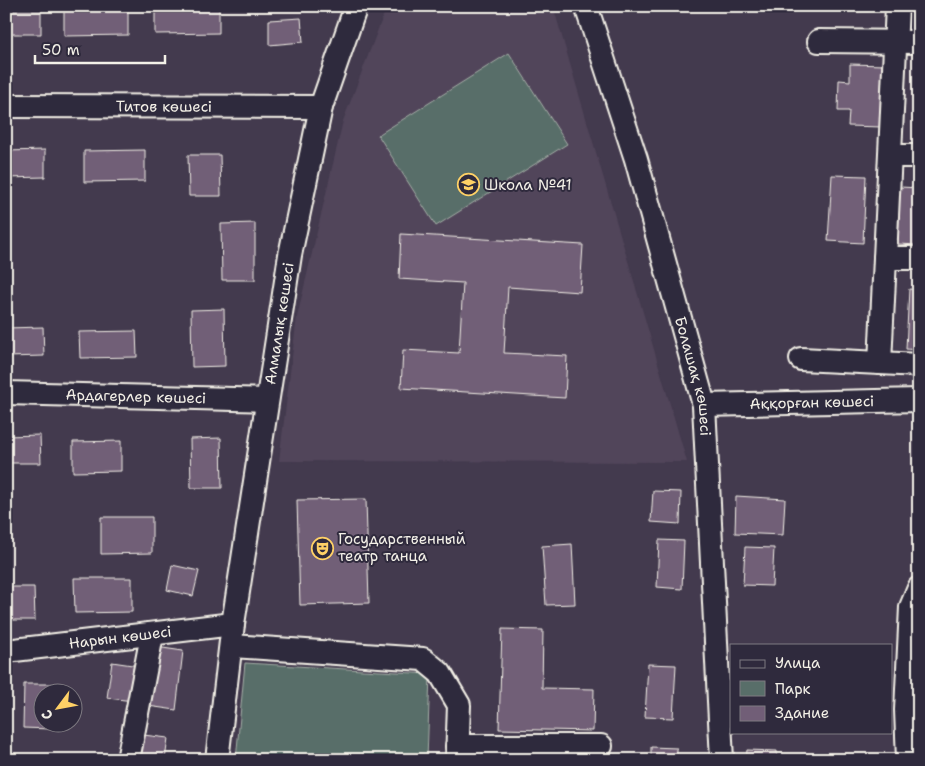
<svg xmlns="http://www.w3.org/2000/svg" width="925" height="766" font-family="'Shantell Sans',sans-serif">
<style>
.built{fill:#51455a}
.green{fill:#586e69;stroke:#a6b0a8}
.building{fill:#715e77;stroke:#f4f1e8}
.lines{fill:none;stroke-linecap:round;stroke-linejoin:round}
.minor-casing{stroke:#f4f1e8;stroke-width:26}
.minor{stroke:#2f2a3d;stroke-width:22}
.labels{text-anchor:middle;stroke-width:4;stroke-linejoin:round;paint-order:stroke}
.street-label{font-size:15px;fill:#f4f1e8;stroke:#2f2a3d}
.poi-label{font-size:15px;fill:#f4f1e8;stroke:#2f2a3d;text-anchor:start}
</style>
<rect width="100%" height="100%" fill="#433a4e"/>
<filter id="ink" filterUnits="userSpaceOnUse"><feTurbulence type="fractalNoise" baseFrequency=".02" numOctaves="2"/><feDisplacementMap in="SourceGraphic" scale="10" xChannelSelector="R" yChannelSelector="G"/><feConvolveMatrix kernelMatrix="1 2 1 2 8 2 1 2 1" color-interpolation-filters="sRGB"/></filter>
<g filter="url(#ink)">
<path class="built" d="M 387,6 L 553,6 L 687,462 L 279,461 L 297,317 L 343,121 Z"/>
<path class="green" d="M 509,53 L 567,144 L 436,226 L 378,135 Z
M 245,663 L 430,674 L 427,760 L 236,760 Z"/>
<path class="building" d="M 847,6 L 875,6 L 875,11 L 847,12 Z
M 64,9 L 128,9 L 128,35 L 64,36 Z
M 219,9 L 219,33 L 155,34 L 155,10 Z
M 6,10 L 41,10 L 41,34 L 6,34 Z
M 301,18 L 303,42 L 269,45 L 269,20 Z
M 850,64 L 884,65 L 882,127 L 848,126 L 849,111 L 838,111 L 839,80 L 850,81 Z
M 45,150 L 45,177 L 6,178 L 6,151 Z
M 145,150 L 145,181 L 84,182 L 84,151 Z
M 188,155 L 220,155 L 221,196 L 189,196 Z
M 832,175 L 866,176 L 863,243 L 828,241 Z
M 900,187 L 919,188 L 919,245 L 898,244 Z
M 255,223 L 255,280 L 222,280 L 221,224 Z
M 401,234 L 583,245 L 580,292 L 508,287 L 504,353 L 567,356 L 565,398 L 401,388 L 403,350 L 459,353 L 463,283 L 399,279 Z
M 909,289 L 919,290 L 919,350 L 906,349 Z
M 224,309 L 225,366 L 192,367 L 191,310 Z
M 43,327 L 44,356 L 6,357 L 6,328 Z
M 136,331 L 137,357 L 80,358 L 79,332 Z
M 40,435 L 41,463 L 6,463 L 6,436 Z
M 221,438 L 222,488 L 191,488 L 190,439 Z
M 121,441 L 121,471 L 73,472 L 73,442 Z
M 653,491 L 681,492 L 680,524 L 651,522 Z
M 736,496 L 785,499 L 783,535 L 735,533 Z
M 366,499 L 369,603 L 300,605 L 297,500 Z
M 101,517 L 152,517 L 152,553 L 101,554 Z
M 659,540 L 684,541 L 682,589 L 657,587 Z
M 572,544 L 575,604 L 546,605 L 542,546 Z
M 745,547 L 774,548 L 772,586 L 743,585 Z
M 172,565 L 199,571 L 193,596 L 167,590 Z
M 74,578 L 132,578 L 132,612 L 75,613 Z
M 6,587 L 34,587 L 35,620 L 6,620 Z
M 502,629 L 543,630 L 542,688 L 594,689 L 593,731 L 499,729 Z
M 156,647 L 183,651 L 176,710 L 148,706 Z
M 112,662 L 139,666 L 134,701 L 107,698 Z
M 648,664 L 676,665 L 673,718 L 645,717 Z
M 24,684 L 52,684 L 52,694 L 42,694 L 42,724 L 51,724 L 51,729 L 23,728 Z
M 135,734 L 168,738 L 165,760 L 131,760 Z
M 651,747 L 677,748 L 677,760 L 651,760 Z
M 491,750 L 540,752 L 539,760 L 491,760 Z
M 747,750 L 777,751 L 777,760 L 746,760 Z"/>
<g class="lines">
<defs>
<g id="minor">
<path id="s1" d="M 586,6 L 636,159 L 704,405 L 722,760"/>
<path d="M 819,41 L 919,42"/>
<path id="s2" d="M 6,106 L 321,107"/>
<path d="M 890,156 L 919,156"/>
<path d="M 885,258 L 919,258"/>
<path d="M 801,359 L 919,365"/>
<path d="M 880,363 L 897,6"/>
<path id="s3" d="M 6,393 L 267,400"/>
<path id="s4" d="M 704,405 L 919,400"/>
<path d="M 232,646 L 423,659 L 440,673 L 459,705 L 457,760"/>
<path id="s5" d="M 6,651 L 233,624"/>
<path d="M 457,746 L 601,746"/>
<path d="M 128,760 L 152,635"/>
<path id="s6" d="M 217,760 L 233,624 L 290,255 L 321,107 L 356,6"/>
<path d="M 908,760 L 906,710 L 911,607 L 919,588"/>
</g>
</defs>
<use href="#minor" class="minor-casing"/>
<use href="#minor" class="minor"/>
</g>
</g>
<defs>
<symbol id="school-ring" viewBox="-11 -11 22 22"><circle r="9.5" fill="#2f2a3d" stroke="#ffd166" stroke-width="1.5"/><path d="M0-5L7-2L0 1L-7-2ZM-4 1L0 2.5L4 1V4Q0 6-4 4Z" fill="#ffd166"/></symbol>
<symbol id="theatre-ring" viewBox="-11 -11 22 22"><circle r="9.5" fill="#2f2a3d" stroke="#ffd166" stroke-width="1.5"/><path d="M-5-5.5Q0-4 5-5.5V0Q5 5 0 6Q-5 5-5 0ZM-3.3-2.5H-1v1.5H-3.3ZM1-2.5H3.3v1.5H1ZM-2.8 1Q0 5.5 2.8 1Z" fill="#ffd166"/></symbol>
</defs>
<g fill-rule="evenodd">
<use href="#school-ring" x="456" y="172" width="25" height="25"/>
<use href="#theatre-ring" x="310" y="536" width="25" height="25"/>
</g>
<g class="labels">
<g class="street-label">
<text dy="5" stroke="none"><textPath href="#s2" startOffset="158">Титов көшесі</textPath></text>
<text dy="5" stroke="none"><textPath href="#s6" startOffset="441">Алмалық көшесі</textPath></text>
<text dy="5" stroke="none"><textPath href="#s1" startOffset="386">Болашақ көшесі</textPath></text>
<text dy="5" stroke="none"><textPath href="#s3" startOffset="130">Ардагерлер көшесі</textPath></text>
<text dy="5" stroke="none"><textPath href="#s4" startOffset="108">Аққорған көшесі</textPath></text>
<text dy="5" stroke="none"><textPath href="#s5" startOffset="115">Нарын көшесі</textPath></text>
</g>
<g class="poi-label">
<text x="484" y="190">Школа №41</text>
<text x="338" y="544">Государственный<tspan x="338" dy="17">театр танца</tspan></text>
</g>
</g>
<rect width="925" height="766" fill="none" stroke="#2f2a3d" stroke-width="25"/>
<rect x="12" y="12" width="900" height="741" fill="none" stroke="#f4f1e8" stroke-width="2" filter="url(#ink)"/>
<rect x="730" y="644" width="162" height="90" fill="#2f2a3d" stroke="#7e7a81"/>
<rect x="740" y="660" width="25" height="8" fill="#2f2a3d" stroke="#7e7a81"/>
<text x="775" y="668" font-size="15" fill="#f4f1e8">Улица</text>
<rect x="740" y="681" width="25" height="15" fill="#586e69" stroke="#7e7a81"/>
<text x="775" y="694" font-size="15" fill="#f4f1e8">Парк</text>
<rect x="740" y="706" width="25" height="15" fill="#715e77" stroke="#7e7a81"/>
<text x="775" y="718" font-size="15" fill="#f4f1e8">Здание</text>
<g transform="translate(58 708) rotate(238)"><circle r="24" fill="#2f2a3d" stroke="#7e7a81"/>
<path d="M0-4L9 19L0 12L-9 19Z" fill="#ffd166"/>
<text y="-8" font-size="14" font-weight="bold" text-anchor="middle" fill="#f4f1e8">С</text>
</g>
<path d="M35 55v8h130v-8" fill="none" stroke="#f4f1e8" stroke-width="2.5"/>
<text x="42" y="55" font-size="15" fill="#f4f1e8" stroke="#2f2a3d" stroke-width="4" paint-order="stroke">50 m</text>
</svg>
